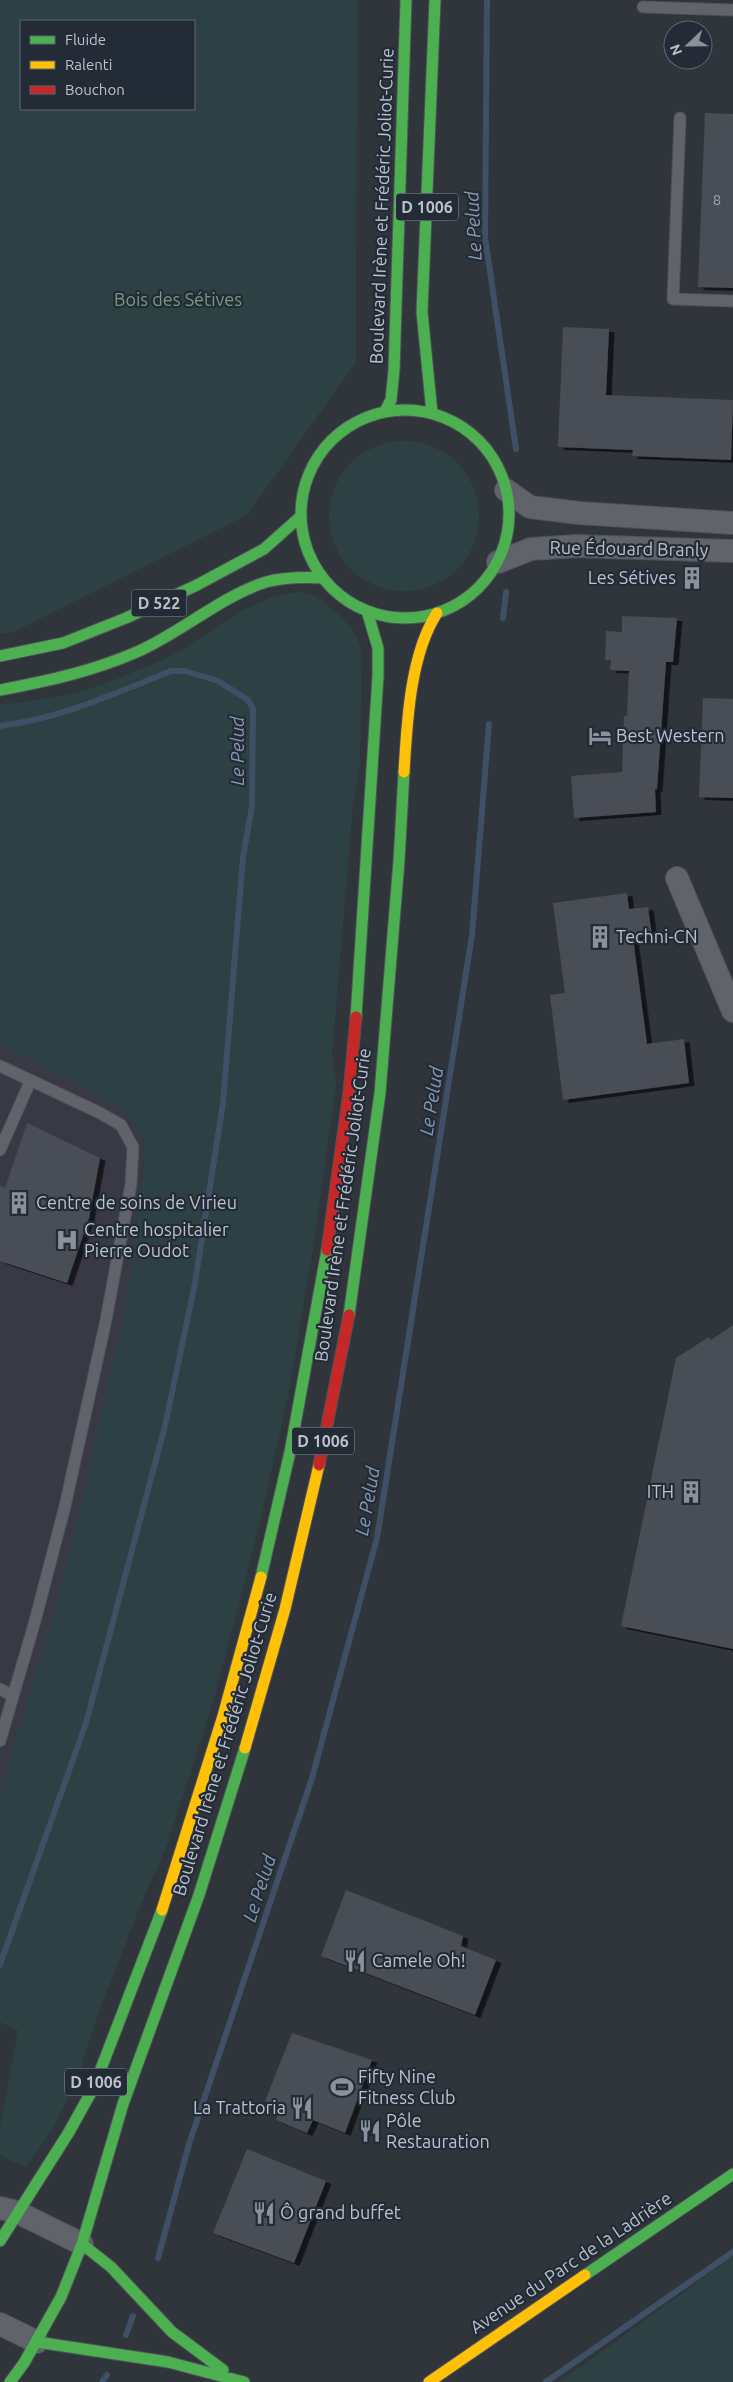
<svg xmlns="http://www.w3.org/2000/svg" width="733" height="2382" font-family="Ubuntu,sans-serif">
<style>
.medical{fill:#393845}
.green{fill:#2d4043;fill-rule:evenodd}
.lines{fill:none;stroke-linecap:round;stroke-linejoin:round}
.stream{stroke:#3f4f65;stroke-width:6}
.building{fill:#494d54;filter:url(#shadow)}
.lane-casing{stroke:#4e5157;stroke-width:13}
.street-casing{stroke:#4e5157;stroke-width:24}
.fast-casing{stroke:#4e5157;stroke-width:13}
.slow-casing{stroke:#4e5157;stroke-width:13}
.jam-casing{stroke:#4e5157;stroke-width:13}
.lane{stroke:#60646a;stroke-width:11}
.street{stroke:#60646a;stroke-width:22}
.fast{stroke:#4caf50;stroke-width:11}
.slow{stroke:#ffc107;stroke-width:11}
.jam{stroke:#c62828;stroke-width:11}
.labels{text-anchor:middle;stroke-width:4.5;stroke-linejoin:round;paint-order:stroke}
.number-label{font-size:15px;fill:#9ea5ae}
.shield{fill:#232b37;stroke:#8d959f;stroke-width:1}
.shield-label{font-size:16px;font-weight:bold;fill:#bbc2cc}
.street-label{font-size:18px;fill:#bbc2cc;stroke:#232b37}
.park-label{font-size:18px;fill:#759a7d;stroke:#232b37}
.poi-label{font-size:18px;fill:#bbc2cc;stroke:#232b37;text-anchor:start}
.water-label{font-size:19px;font-style:italic;fill:#8698b0;stroke:#232b37}
</style>
<defs>
<filter id="shadow"><feDropShadow dx="5.5" dy="3" stdDeviation="0" flood-color="#0009"/></filter>
</defs>
<rect width="100%" height="100%" fill="#30353c"/>
<path class="medical" d="M 0,730 L 146,1145 L 125,1314 L 59,1597 L 0,1792 Z"/>
<path class="green" d="M 0,0 L 357,0 L 356,362 L 247,515 L 11,633 L 0,633 ZM 21,21 L 194,21 L 194,109 L 21,109 Z
M329 516a75 75 0 1 1 150 0a75 75 0 1 1-150 0Z
M 302,592 L 312,595 L 321,600 L 340,616 L 354,631 L 362,651 L 360,761 L 353,805 L 332,1054 L 336,1083 L 332,1114 L 314,1242 L 290,1386 L 259,1527 L 212,1706 L 166,1848 L 141,1904 L 95,2022 L 80,2071 L 54,2127 L 26,2167 C 17,2162 9,2162 0,2154 L 0,2127 L 18,2030 L 0,2022 L 0,1791 L 59,1597 L 125,1314 L 146,1145 L 136,1126 L 123,1110 L 0,1043 L 0,705 C 26,701 53,699 79,692 C 106,684 134,672 160,661 C 208,640 247,594 302,592 Z
M 733,2256 L 733,2382 L 560,2382 Z"/>
<g class="lines">
<path class="stream" d="M 487,0 L 485,237 L 516,449
M 503,618 L 506,592
M 0,726 C 60,719 115,693 171,671 L 185,671 L 218,681 L 248,700 L 253,709 L 252,806 L 243,857 L 223,1103 L 195,1283 L 165,1426 L 86,1723 L 0,1965
M 158,2258 L 189,2144 L 312,1778 L 377,1538 L 472,935 L 489,724
M 126,2335 L 133,2316
M 102,2382 L 107,2375
M 546,2382 L 733,2252"/>
</g>
<path class="building" d="M 705,113 L 733,114 L 733,288 L 698,287 Z
M 563,327 L 609,329 L 606,395 L 733,400 L 731,460 L 632,456 L 633,450 L 558,447 Z
M 622,616 L 677,618 L 673,662 L 666,662 L 657,789 L 655,789 L 656,812 L 574,818 L 571,776 L 622,772 L 624,716 L 627,716 L 629,671 L 610,670 L 611,660 L 605,660 L 606,631 L 622,632 Z
M 703,698 L 733,699 L 733,798 L 699,797 Z
M 627,893 L 629,909 L 648,907 L 652,936 L 633,938 L 647,1044 L 684,1039 L 689,1083 L 563,1100 L 550,995 L 565,993 L 553,903 Z
M 27,1123 L 100,1158 L 89,1218 L 67,1283 L 0,1261 L 0,1186 L 5,1188 Z
M 733,1325 L 733,1649 L 621,1626 L 676,1358 L 709,1337 L 711,1340 Z
M 346,1890 L 463,1936 L 461,1946 L 496,1960 L 475,2015 L 321,1956 Z
M 292,2033 L 372,2060 L 345,2133 L 313,2120 L 307,2133 L 276,2120 L 281,2107 L 265,2101 Z
M 247,2149 L 326,2181 L 294,2263 L 213,2233 Z"/>
<g class="lines">
<defs>
<path id="lane" d="M 643,7 L 733,10
M 680,118 L 673,299 L 733,301
M 0,1066 L 98,1112 L 121,1125 L 133,1147 L 131,1184 L 106,1320 L 65,1506 L 35,1621 L 0,1741
M 0,1150 L 30,1082
M 0,1689 L 13,1696"/>
<path id="street" d="M 506,490 L 530,507 L 579,513 L 733,523
M 498,562 L 531,549 L 576,546 L 733,551
M 677,878 L 733,1011
M 0,2208 L 17,2212 L 82,2244
M 0,2324 L 37,2342"/>
<path id="fast" d="M301 514a104 104 0 1 1 208 0a104 104 0 1 1-208 0Z
M 385,411 L 391,400 L 394,370 L 406,0
M 432,413 L 422,312 L 435,0
M 0,656 L 63,643 L 126,618 L 197,585 L 264,549 L 301,516
M 0,690 C 48,681 94,671 139,651 C 181,632 224,595 266,582 C 285,577 304,577 323,578
M 356,1017 L 378,676 L 378,648 L 367,611
M 349,1315 L 380,1093 L 399,861 L 404,772
M 261,1577 L 290,1452 L 327,1250
M 0,2241 L 69,2132 L 94,2087 L 162,1910
M 82,2244 L 111,2267 L 172,2332 L 223,2370
M 585,2275 L 733,2174
M 37,2342 L 168,2362 L 244,2382
M 10,2382 L 24,2363 L 61,2297 L 82,2244 L 123,2104 L 199,1895 L 245,1748"/>
<path id="slow" d="M 404,772 C 407,722 410,655 437,613
M 245,1748 L 285,1609 L 319,1465
M 162,1910 L 223,1716 L 261,1577
M 429,2382 L 585,2275"/>
<path id="jam" d="M 327,1250 L 349,1092 L 356,1017
M 319,1465 L 349,1315"/>
</defs>
<use href="#lane" class="lane-casing"/>
<use href="#street" class="street-casing"/>
<use href="#fast" class="fast-casing"/>
<use href="#slow" class="slow-casing"/>
<use href="#jam" class="jam-casing"/>
<use href="#lane" class="lane"/>
<use href="#street" class="street"/>
<use href="#fast" class="fast"/>
<use href="#slow" class="slow"/>
<use href="#jam" class="jam"/>
</g>
<defs>
<symbol id="building-bare" viewBox="-9 -9 18 18"><path d="M-4-6H4V6H1V3H-1V6H-4ZM-2.5-4.3h1.7v1.8h-1.7ZM.8-4.3h1.7v1.8H.8ZM-2.5-1h1.7V.8h-1.7ZM.8-1h1.7V.8H.8Z" fill="#8a919a" stroke="#232b37" stroke-width="2.5" paint-order="stroke"/></symbol>
<symbol id="hotel-bare" viewBox="-9 -9 18 18"><path d="M-6-4.5h1.5V1H6V5H4.5V3h-9V5H-6ZM-4 0a1.8 1.8 0 1 1 3.6 0ZM.5 0V-2.5h3Q6-2.5 6 0Z" fill="#8a919a" stroke="#232b37" stroke-width="2.5" paint-order="stroke"/></symbol>
<symbol id="hospital-bare" viewBox="-9 -9 18 18"><path d="M-5-5h3v3.5h4V-5h3V5h-3V1.5h-4V5h-3Z" fill="#8a919a" stroke="#232b37" stroke-width="2.5" paint-order="stroke"/></symbol>
<symbol id="restaurant-bare" viewBox="-9 -9 18 18"><path d="M-5-6h1v4h1v-4h1v4h1v-4h1v5L-1.5 .5V6h-2V.5L-5-1ZM5-6V6H3V1.5H1.5Q1.5-4 5-6Z" fill="#8a919a" stroke="#232b37" stroke-width="2.5" paint-order="stroke"/></symbol>
<symbol id="stadium-bare" viewBox="-9 -9 18 18"><path d="M0-5a6.5 5 0 1 0 0 10a6.5 5 0 1 0 0-10ZM-3.5-1.8h7v3.6h-7Z" fill="#8a919a" stroke="#232b37" stroke-width="2.5" paint-order="stroke"/></symbol>
</defs>
<g fill-rule="evenodd">
<use href="#building-bare" x="676" y="562" width="32" height="32"/>
<use href="#hotel-bare" x="584" y="720" width="32" height="32"/>
<use href="#building-bare" x="584" y="921" width="32" height="32"/>
<use href="#building-bare" x="3" y="1187" width="32" height="32"/>
<use href="#hospital-bare" x="51" y="1224" width="32" height="32"/>
<use href="#building-bare" x="675" y="1476" width="32" height="32"/>
<use href="#restaurant-bare" x="339" y="1945" width="32" height="32"/>
<use href="#stadium-bare" x="326" y="2071" width="32" height="32"/>
<use href="#restaurant-bare" x="286" y="2092" width="32" height="32"/>
<use href="#restaurant-bare" x="354" y="2115" width="32" height="32"/>
<use href="#restaurant-bare" x="248" y="2197" width="32" height="32"/>
</g>
<g class="labels">
<g class="number-label">
<text x="717" y="205">8</text>
</g>
<g class="shield">
<rect x="396" y="193.5" width="62" height="27" rx="4"/>
<rect x="131.5" y="589.5" width="55" height="27" rx="4"/>
<rect x="292" y="1427.5" width="62" height="27" rx="4"/>
<rect x="65" y="2068.5" width="62" height="27" rx="4"/>
</g>
<g class="shield-label">
<text x="427" y="213">D 1006</text>
<text x="159" y="609">D 522</text>
<text x="323" y="1447">D 1006</text>
<text x="96" y="2088">D 1006</text>
</g>
<g class="street-label">
<text transform="translate(382 206) rotate(-88)" y="6">Boulevard Irène et Frédéric Joliot-Curie</text>
<text transform="translate(629 549) rotate(1)" y="6">Rue Édouard Branly</text>
<text transform="translate(343 1205) rotate(-82)" y="6">Boulevard Irène et Frédéric Joliot-Curie</text>
<text transform="translate(225 1744) rotate(-73)" y="6">Boulevard Irène et Frédéric Joliot-Curie</text>
<text transform="translate(571 2263) rotate(-34)" y="6">Avenue du Parc de la Ladrière</text>
</g>
<g class="park-label">
<text x="178" y="306">Bois des Sétives</text>
</g>
<g class="poi-label">
<text x="676" y="584" text-anchor="end">Les Sétives</text>
<text x="616" y="742">Best Western</text>
<text x="616" y="943">Techni-CN</text>
<text x="36" y="1209">Centre de soins de Virieu</text>
<text x="84" y="1236">Centre hospitalier<tspan x="84" dy="21">Pierre Oudot</tspan></text>
<text x="674" y="1498" text-anchor="end">ITH</text>
<text x="372" y="1967">Camele Oh!</text>
<text x="358" y="2083">Fifty Nine<tspan x="358" dy="21">Fitness Club</tspan></text>
<text x="286" y="2114" text-anchor="end">La Trattoria</text>
<text x="386" y="2127">Pôle<tspan x="386" dy="21">Restauration</tspan></text>
<text x="280" y="2219">Ô grand buffet</text>
</g>
<g class="water-label">
<text transform="translate(473 226) rotate(-93)" y="7">Le Pelud</text>
<text transform="translate(237 751) rotate(-90)" y="7">Le Pelud</text>
<text transform="translate(431 1101) rotate(-81)" y="7">Le Pelud</text>
<text transform="translate(367 1501) rotate(-80)" y="7">Le Pelud</text>
<text transform="translate(259 1888) rotate(-72)" y="7">Le Pelud</text>
</g>
</g>
<rect x="20" y="20" width="175" height="90" fill="#232b37" stroke="#606773"/>
<rect x="30" y="36" width="25" height="8" fill="#4caf50" stroke="#606773"/>
<text x="65" y="45" font-size="15" fill="#bbc2cc">Fluide</text>
<rect x="30" y="61" width="25" height="8" fill="#ffc107" stroke="#606773"/>
<text x="65" y="70" font-size="15" fill="#bbc2cc">Ralenti</text>
<rect x="30" y="86" width="25" height="8" fill="#c62828" stroke="#606773"/>
<text x="65" y="95" font-size="15" fill="#bbc2cc">Bouchon</text>
<g transform="translate(688 45) rotate(248)"><circle r="24" fill="#232b37" stroke="#606773"/>
<path d="M0-4L9 19L0 12L-9 19Z" fill="#8a919a"/>
<text y="-8" font-size="14" font-weight="bold" text-anchor="middle" fill="#bbc2cc">N</text>
</g>
</svg>
